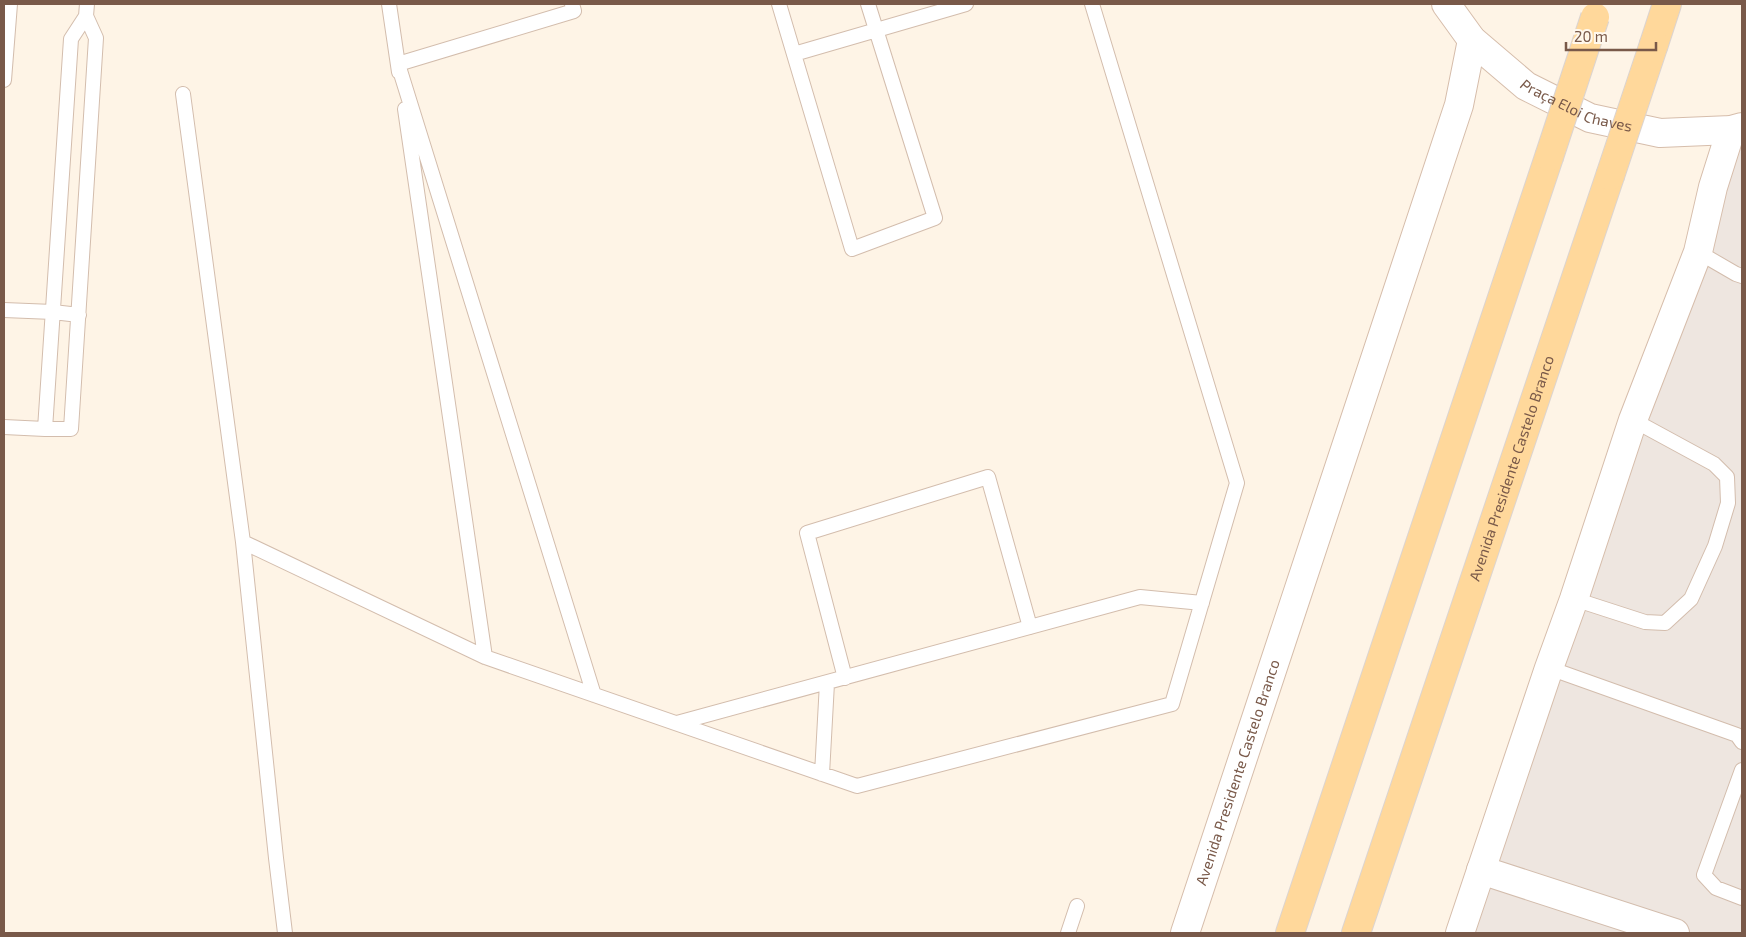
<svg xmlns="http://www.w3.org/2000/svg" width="1746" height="937" font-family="'Exo 2',sans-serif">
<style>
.industrial{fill:#eee6e0}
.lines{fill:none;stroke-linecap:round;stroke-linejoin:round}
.lane-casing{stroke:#d3bdad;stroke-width:16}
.street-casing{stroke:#d3bdad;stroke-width:30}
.secondary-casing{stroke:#d6bdab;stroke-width:30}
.primary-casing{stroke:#dcd4d0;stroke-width:30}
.lane{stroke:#fff;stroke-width:14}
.street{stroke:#fff;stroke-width:28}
.secondary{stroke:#fff;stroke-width:28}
.primary{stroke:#ffd89b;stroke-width:28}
.primary-bridge-casing{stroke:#dcd4d0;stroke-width:30;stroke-linecap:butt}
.primary-bridge{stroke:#ffd89b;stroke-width:28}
.labels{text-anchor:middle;stroke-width:5;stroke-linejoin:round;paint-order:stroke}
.street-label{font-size:15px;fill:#795949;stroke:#fff8ed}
</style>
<rect width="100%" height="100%" fill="#fef4e6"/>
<path class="industrial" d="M 1742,127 L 1742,933 L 1462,933 Z"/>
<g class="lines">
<defs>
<path id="lane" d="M 389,4 L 399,72
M 572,4 L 574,11 L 398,64 L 594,695
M 779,4 L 852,249 L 935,218 L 868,4
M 86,16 L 96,38 L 71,429 L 45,429 L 71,39 L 86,16 L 87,4
M 794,54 L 966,4
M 4,80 L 10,4
M 183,94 L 243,542 L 485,657 L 857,786 L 1172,704 L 1237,483 L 1092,4
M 405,109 L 485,657
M 1698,252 L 1736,274 L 1742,276
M 4,310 L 53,312 L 79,315
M 4,427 L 45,429
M 243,542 L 276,858 L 285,933
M 1574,599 L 1645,622 L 1665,623 L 1691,599 L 1715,546 L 1728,503 L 1727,477 L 1714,464 L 1633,420
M 1549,668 L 1737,735 L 1742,742
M 845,678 L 807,533 L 988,477 L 1030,627
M 677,723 L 1140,597 L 1202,603
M 1742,770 L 1704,875 L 1716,888 L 1742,898
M 822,774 L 827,683
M 1068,933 L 1077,906"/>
<path id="street" d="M 1481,870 L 1675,933"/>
<g id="secondary">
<path id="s1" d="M 1446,4 L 1472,40 L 1526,86 L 1590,118 L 1660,133 L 1731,130 L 1742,127"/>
<path id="s2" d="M 1185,933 L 1459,105 L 1472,40"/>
<path d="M 1460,933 L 1549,668 L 1574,599 L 1633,420 L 1698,252 L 1713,187 L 1731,130"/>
</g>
<g id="primary">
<path d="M 1654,44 L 1667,4"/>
<path d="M 1290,933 L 1549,157"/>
<path id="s3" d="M 1356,933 L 1610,176"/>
</g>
</defs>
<use href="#lane" class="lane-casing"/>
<use href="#street" class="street-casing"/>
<use href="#secondary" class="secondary-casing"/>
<use href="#primary" class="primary-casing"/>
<use href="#lane" class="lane"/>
<use href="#street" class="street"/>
<use href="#secondary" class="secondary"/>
<use href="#primary" class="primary"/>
<defs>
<path id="primary-bridge" d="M 1549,157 L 1595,17
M 1610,176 L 1654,44"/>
</defs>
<use href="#primary-bridge" class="primary-bridge-casing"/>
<use href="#primary-bridge" class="primary-bridge"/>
</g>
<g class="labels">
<g class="street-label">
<text dy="5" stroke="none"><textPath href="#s1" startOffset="170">Praça Eloi Chaves</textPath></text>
<text dy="5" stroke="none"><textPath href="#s3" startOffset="490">Avenida Presidente Castelo Branco</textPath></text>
<text dy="5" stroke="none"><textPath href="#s2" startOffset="169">Avenida Presidente Castelo Branco</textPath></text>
</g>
</g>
<rect width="1746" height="937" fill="none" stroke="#795949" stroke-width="10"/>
<path d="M1566 42v8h90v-8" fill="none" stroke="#795949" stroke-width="2.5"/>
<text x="1574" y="42" font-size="15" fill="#795949" stroke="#fff8ed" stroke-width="4" paint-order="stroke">20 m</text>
</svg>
